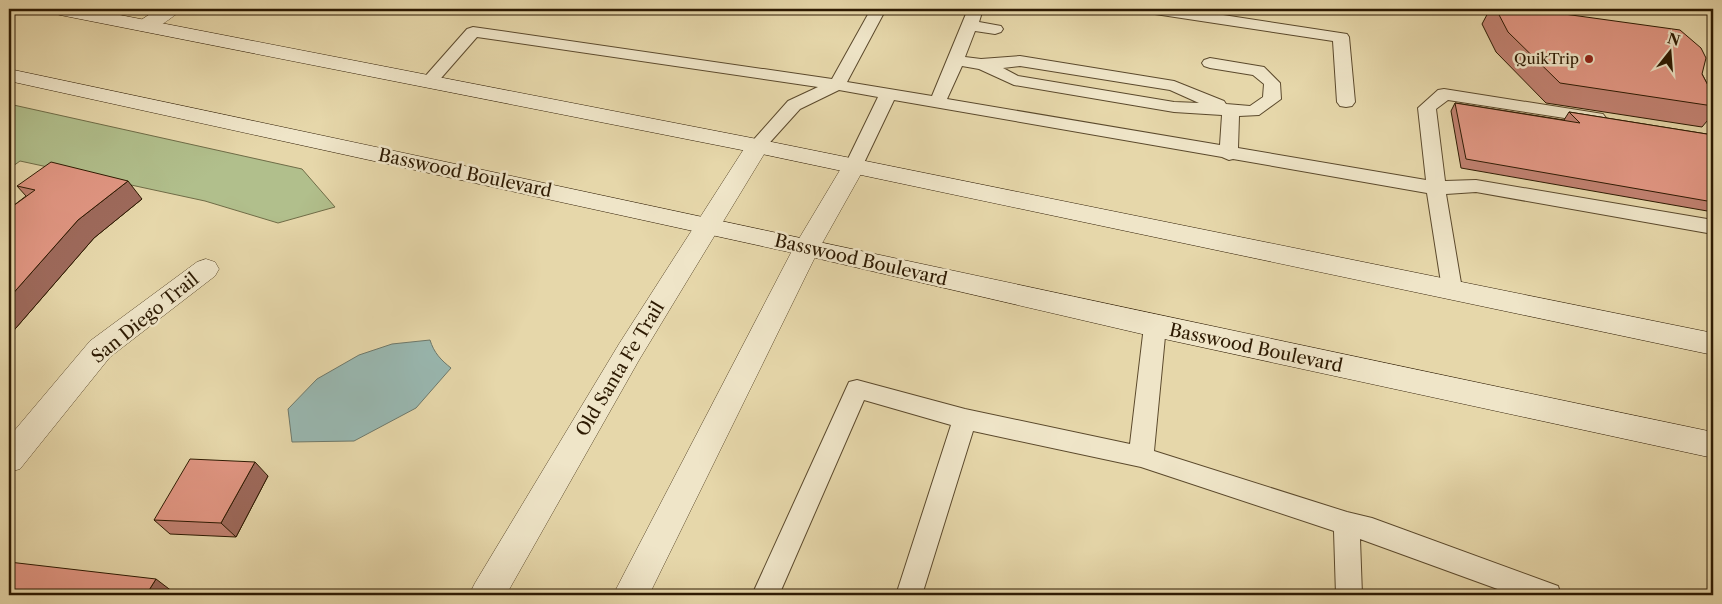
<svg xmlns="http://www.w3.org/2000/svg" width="1722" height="604" font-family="'Libre Caslon Text',serif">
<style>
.green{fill:#b1bf8c;stroke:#6f6c47}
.water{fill:#99b8b1;stroke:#6e796b}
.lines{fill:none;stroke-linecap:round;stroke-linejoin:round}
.service-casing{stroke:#5b492c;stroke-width:2}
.minor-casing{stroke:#5b492c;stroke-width:1}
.secondary-casing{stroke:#2d1a02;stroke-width:1}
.service{fill:#efe5c8;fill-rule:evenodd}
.minor{fill:#efe5c8;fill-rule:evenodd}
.secondary{fill:#efe5c8;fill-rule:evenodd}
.wall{fill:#c28272;stroke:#2d1a02}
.shaded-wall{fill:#9e6a5c;stroke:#2d1a02}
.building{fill:#e29784;stroke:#2d1a02}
.poi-dot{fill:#8f2418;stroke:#efe5c8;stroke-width:2}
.labels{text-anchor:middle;stroke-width:5;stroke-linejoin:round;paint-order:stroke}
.far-poi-label{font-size:15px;fill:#2d1a02;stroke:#efe5c8;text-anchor:end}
.street-label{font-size:18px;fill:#2d1a02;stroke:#efe5c8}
</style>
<rect width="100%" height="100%" fill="#e6d7aa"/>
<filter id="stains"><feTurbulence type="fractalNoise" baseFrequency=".004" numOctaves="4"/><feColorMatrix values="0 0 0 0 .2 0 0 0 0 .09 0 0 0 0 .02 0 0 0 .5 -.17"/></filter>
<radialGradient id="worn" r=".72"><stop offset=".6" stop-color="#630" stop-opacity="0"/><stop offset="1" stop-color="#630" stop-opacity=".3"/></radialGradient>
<path class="green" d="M 9,104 L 302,169 L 335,207 L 278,223 L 205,201 L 20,161 L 9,169 Z"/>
<path class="water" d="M 430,340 C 434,353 441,360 451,368 L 416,408 L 354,441 L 292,442 L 288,409 L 317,379 L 359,355 L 392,344 Z"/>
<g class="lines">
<defs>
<path id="service" d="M 871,9 L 886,9 L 847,82 L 932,96 L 968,9 L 983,9 L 979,22 L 1001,26 L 1003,29 L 1001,32 L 995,34 L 975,31 L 965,57 L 981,59 L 1020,56 L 1174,81 L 1224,101 L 1226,104 L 1250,106 L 1263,97 L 1264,84 L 1253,75 L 1210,68 L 1204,66 L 1202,63 L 1204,60 L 1210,58 L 1264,67 L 1280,83 L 1281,99 L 1259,115 L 1239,116 L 1238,148 L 1426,180 L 1418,108 L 1438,90 L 1444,89 L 1603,114 L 1606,118 L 1603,122 L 1597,123 L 1448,100 L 1436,109 L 1445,181 L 1476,180 L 1713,220 L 1713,234 L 1476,192 L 1446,194 L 1462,289 L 1459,294 L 1452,297 L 1445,294 L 1442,289 L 1427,193 L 1233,159 L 1229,160 L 1222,157 L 894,100 L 863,165 L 861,169 L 854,171 L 847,169 L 845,165 L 878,97 L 839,90 L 800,109 L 763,150 L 757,152 L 751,150 L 748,146 L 788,101 L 818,87 L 477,37 L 435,85 L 423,85 L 421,81 L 467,29 L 473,27 L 832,79 ZM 962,66 L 979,69 L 1014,85 L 1174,112 L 1222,115 L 1220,145 L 947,99 ZM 1020,66 L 1170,90 L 1199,103 L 1174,102 L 1018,76 L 1003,68 Z
M 1147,9 L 1184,9 L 1347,34 L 1349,37 L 1355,102 L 1352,106 L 1346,107 L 1340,106 L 1337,102 L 1333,41 L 1155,14 L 1150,12 Z
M 1155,318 L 1163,320 L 1166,326 L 1154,451 L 1347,512 L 1372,518 L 1558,586 L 1561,595 L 1514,595 L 1360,539 L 1362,595 L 1336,595 L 1334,531 L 1141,467 L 973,431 L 922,595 L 896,595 L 951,425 L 864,400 L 779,595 L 752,595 L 849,382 L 857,380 L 965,409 L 1130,444 L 1144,326 L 1147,320 Z"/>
<path id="minor" d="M 158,9 L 181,9 L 178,13 C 166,21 153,34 138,30 L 135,26 L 138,22 Z
M 757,139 L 765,141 L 769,146 L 639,360 L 506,595 L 469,595 L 475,583 L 619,344 L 749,141 Z
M 854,157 L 862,160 L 866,165 L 820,247 L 649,595 L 613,595 L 794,247 L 846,160 Z
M 206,259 L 215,262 L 219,269 L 215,276 L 110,357 L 20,469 L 9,472 L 9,437 L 90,341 L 197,262 Z"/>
<path id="secondary" d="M 50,9 L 89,9 L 757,139 L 1713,333 L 1713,355 L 757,153 L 60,15 L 53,13 Z
M 9,69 C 577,189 1144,313 1713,432 L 1713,458 L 1155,337 L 807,256 L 9,81 Z"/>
</defs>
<use href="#service" class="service-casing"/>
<use href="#minor" class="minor-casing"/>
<use href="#secondary" class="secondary-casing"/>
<use href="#service" class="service"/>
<use href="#minor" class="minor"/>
<use href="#secondary" class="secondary"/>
</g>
<path class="wall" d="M 282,9 L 317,9 L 310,14 Z
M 1490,9 L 1528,9 L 1702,74 L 1713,95 L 1713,114 L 1702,127 L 1546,103 L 1496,52 L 1482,24 Z
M 1455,103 L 1564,120 L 1569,112 L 1713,135 L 1713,212 L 1461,168 L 1451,111 Z
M 17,186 L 142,199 L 94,238 L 9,336 L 9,209 L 26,196 Z
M 268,476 L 236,537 L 170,534 L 154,520 Z"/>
<path class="shaded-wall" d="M 307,9 L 317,9 L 310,14 Z
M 128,181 L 142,199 L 94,238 L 9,336 L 9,298 L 78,220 Z
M 255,462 L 268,476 L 236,537 L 221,523 Z
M 156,579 L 177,595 L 146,595 Z"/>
<path class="building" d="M 1496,9 L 1528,9 L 1680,30 L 1701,48 L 1706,58 L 1702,74 L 1713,95 L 1713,106 L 1560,83 L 1508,32 Z
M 1455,103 L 1580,123 L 1569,112 L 1713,135 L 1713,202 L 1466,159 Z
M 51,162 L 128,181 L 78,220 L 9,298 L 9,209 L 35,190 L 17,186 Z
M 190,459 L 255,462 L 221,523 L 154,520 Z
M 9,562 L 156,579 L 146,595 L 9,595 Z"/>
<circle class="poi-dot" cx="1589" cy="59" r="5"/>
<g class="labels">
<g class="far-poi-label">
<text x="1579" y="64">QuikTrip</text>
</g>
<g class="street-label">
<text transform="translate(465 173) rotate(12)" y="6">Basswood Boulevard</text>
<text transform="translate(861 260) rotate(13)" y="6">Basswood Boulevard</text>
<text transform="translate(145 318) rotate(-39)" y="6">San Diego Trail</text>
<text transform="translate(1256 348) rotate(12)" y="6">Basswood Boulevard</text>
<text transform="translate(620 369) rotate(-59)" y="6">Old Santa Fe Trail</text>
</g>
</g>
<rect width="1722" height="604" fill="none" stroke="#e6d7aa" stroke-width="30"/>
<rect x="10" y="10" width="1702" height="584" fill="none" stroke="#2d1a02" stroke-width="2.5"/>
<rect x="15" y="15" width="1692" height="574" fill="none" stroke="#2d1a02"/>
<g transform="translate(1670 52) rotate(17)" stroke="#efe5c8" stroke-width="4" paint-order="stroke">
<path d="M0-4L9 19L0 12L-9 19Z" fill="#2d1a02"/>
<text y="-8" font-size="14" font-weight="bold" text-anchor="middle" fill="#2d1a02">N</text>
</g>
<rect width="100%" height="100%" filter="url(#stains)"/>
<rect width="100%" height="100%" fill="url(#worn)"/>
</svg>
